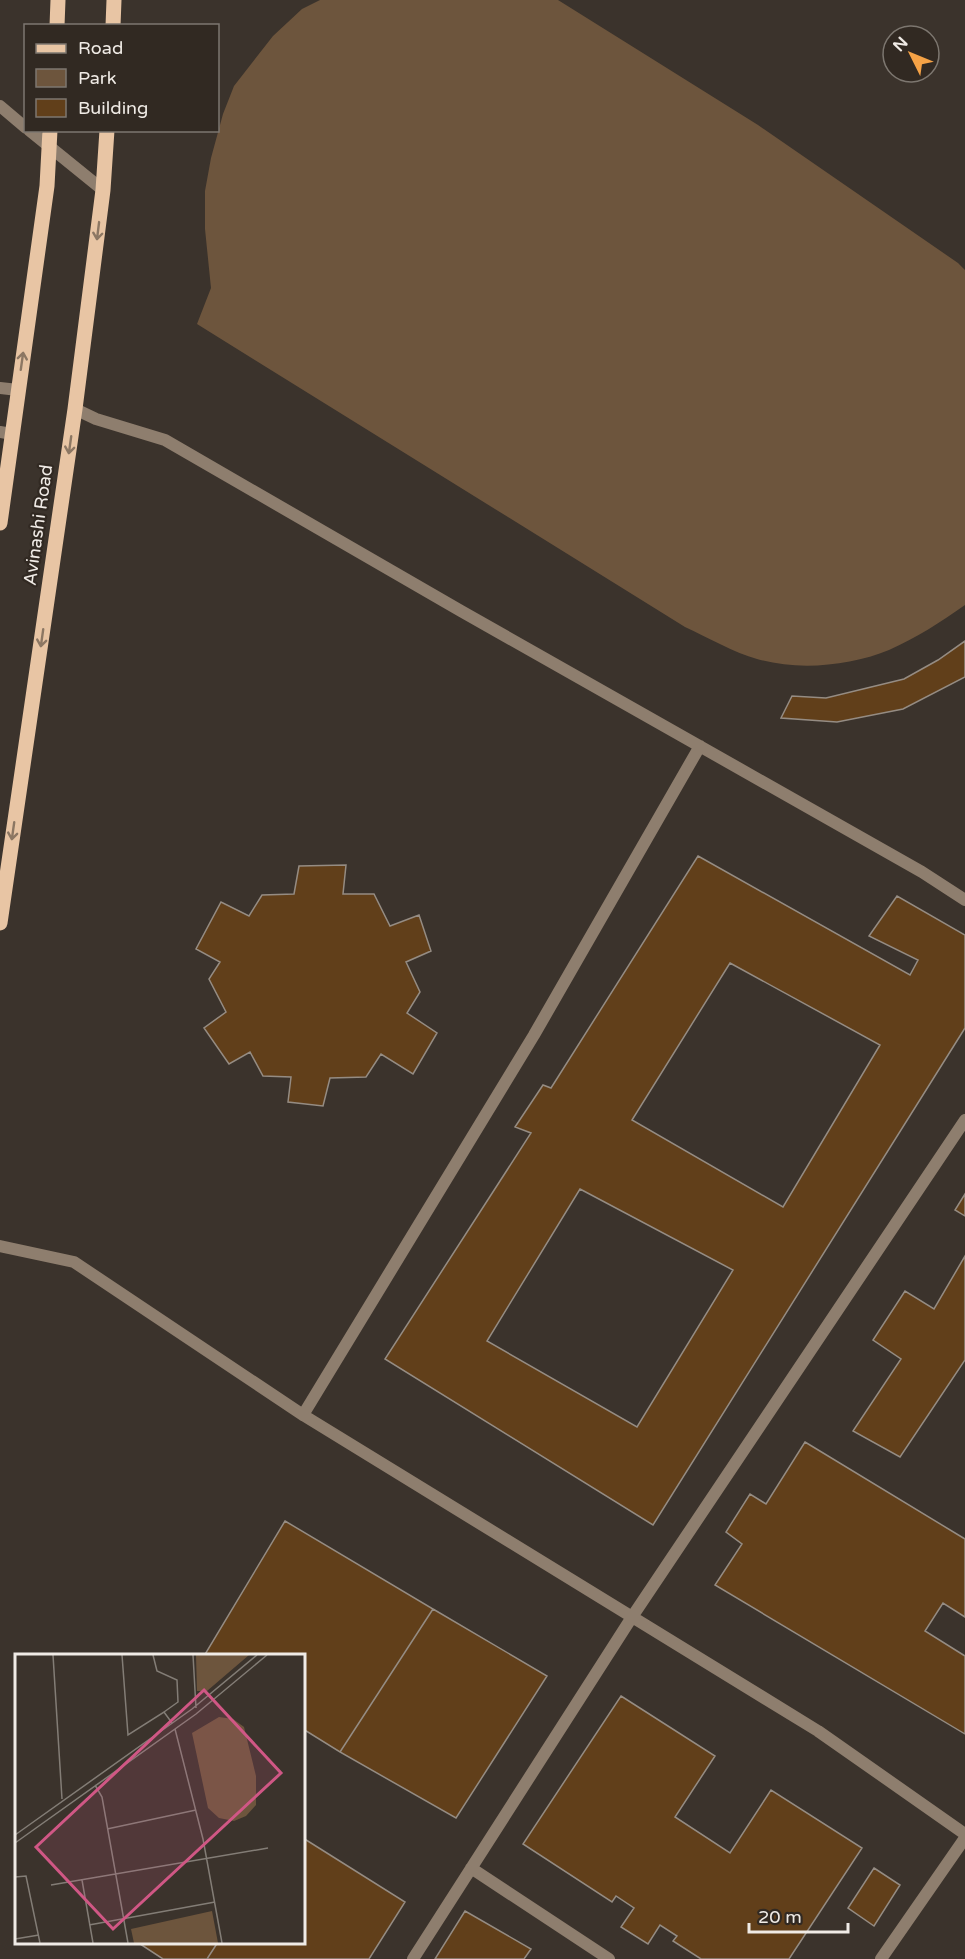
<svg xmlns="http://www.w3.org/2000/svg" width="965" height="1959" font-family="'Varela Round',sans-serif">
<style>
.green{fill:#6d553d}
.building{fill:#613f1a;stroke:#958c83;stroke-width:1.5;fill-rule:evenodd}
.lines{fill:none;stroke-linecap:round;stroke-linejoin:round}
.service{stroke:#8e7e6e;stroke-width:12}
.minor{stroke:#8e7e6e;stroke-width:12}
.tertiary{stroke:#8e7e6e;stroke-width:12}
.primary{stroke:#e8c5a4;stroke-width:15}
.oneway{stroke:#8c7763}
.labels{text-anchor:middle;stroke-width:4.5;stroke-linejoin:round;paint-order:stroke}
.street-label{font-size:18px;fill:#f0ebe6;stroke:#312922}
.inset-road{fill:none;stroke:#837d76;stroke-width:1.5}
.view{fill:#d05785;fill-opacity:0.15;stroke:#d05785;stroke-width:3}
.inset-edge{fill:none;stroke:#f0ebe6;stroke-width:3}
</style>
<rect width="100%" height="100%" fill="#3b332c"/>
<path class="green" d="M 320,0 L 558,0 L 758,125 L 958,263 L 965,270 L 965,605 C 941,622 916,638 889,650 C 850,666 798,671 757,659 C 735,653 707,637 685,627 L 197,324 L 211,288 L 205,229 L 205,191 L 211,158 L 223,114 L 234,86 L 273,36 L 302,9 Z"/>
<path class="building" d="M 965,641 L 965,677 L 903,709 L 837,722 L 781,718 L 792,696 L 826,698 L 904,679 L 938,660 Z
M 698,856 L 910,975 L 918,960 L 869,936 L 897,896 L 965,935 L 965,1028 L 653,1525 L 385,1359 L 531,1133 L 515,1127 L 543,1085 L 551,1088 ZM 730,963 L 880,1045 L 783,1207 L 632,1120 ZM 580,1189 L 733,1270 L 637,1427 L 487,1341 Z
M 346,865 L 343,894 L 374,894 L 390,926 L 419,915 L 431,951 L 406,962 L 420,992 L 407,1013 L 437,1033 L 413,1074 L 381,1054 L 366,1077 L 330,1078 L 323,1106 L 288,1102 L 291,1077 L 263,1076 L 250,1052 L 229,1064 L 204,1028 L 226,1012 L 209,979 L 220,962 L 196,949 L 221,902 L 249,916 L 262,895 L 294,894 L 299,866 Z
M 965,1194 L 965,1216 L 955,1210 Z
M 965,1256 L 965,1360 L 900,1457 L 853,1431 L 901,1359 L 873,1340 L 905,1291 L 934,1309 Z
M 805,1442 L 965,1539 L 965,1617 L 943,1603 L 925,1631 L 965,1656 L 965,1734 L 715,1585 L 742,1544 L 726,1532 L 750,1494 L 766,1504 Z
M 285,1521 L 433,1609 L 340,1752 L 303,1729 L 303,1656 L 204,1656 Z
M 433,1609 L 547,1676 L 456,1818 L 340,1752 Z
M 621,1696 L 715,1756 L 675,1817 L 730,1853 L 771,1790 L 862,1848 L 789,1959 L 701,1959 L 673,1941 L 677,1936 L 660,1925 L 648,1944 L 621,1927 L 634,1908 L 616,1896 L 612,1902 L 523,1844 Z
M 303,1838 L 405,1902 L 369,1959 L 207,1959 L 218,1942 L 303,1942 Z
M 874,1868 L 900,1885 L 874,1926 L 848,1908 Z
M 465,1911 L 531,1949 L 524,1959 L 435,1959 Z
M 137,1942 L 218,1942 L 207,1959 L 163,1959 Z"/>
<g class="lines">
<path class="service" d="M 0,388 L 18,390
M 0,432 L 12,434"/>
<path class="minor" d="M 75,409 L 96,419 L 165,440 L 461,611 L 922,872 L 965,900
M 0,1246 L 74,1262 L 303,1415 L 818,1731 L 965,1834
M 303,1415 L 534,1035 L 700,746
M 471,1868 L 609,1959
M 413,1959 L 632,1617 L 965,1120
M 881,1959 L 965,1838"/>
<path class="tertiary" d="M 0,106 L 26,128
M 29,130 L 103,190"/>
<path class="primary" d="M 57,26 L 58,0
M 113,26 L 114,0
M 0,523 L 47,186 L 50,130
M 0,923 L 75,409 L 103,190 L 107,130"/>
</g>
<defs><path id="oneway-shaft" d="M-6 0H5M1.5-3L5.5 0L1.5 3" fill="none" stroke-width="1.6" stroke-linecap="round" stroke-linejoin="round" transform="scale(1.5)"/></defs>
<g class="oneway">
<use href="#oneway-shaft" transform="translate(98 231) rotate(97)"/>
<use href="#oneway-shaft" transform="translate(22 361) rotate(-82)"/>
<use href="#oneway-shaft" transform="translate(70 445) rotate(98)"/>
<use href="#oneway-shaft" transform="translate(42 638) rotate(98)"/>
<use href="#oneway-shaft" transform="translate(13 831) rotate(98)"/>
</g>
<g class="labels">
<g class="street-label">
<text transform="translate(38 525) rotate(-82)" y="6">Avinashi Road</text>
</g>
</g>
<g transform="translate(15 1654)">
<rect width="290" height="290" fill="#3b332c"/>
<path d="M 181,1 L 234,1 L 192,37 L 182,37 ZM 204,63 L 218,65 L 229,73 L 241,122 L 241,151 L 231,162 L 219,167 L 204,164 L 193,154 L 177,79 ZM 197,257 L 203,289 L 119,289 L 116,275 Z" fill="#6d553d"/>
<path class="inset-road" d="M 38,1 L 47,145M 107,1 L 113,81 L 149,58 L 157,69M 138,1 L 142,17 L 162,26 L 163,48 L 149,58M 178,1 L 181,54M 160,75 L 188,185 L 207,289M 80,131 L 87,143 L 113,289M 92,175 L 181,156M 0,181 L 177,55 L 242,1M 0,189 L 181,60 L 252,1M 0,223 L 11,222 L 25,289M 67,226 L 78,289M 36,231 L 253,194M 74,271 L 200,248M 0,285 L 24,281"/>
<path class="view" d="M 189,36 L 266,119 L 98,275 L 21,193 Z"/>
<rect width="290" height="290" class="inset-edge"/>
</g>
<rect x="24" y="24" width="195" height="108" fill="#312922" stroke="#7d7770" stroke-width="1.5"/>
<rect x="36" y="44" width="30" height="9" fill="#e8c5a4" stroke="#7d7770" stroke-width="1.5"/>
<text x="78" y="54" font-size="18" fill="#f0ebe6">Road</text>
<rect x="36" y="69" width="30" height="18" fill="#6d553d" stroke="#7d7770" stroke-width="1.5"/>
<text x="78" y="84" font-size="18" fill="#f0ebe6">Park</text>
<rect x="36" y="99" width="30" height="18" fill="#613f1a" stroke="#7d7770" stroke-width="1.5"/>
<text x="78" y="114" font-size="18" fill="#f0ebe6">Building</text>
<g transform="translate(911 54) rotate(313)"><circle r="28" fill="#312922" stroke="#7d7770" stroke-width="1.5"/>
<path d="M0-4.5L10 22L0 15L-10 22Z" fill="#f5a246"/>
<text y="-9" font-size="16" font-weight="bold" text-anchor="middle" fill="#f0ebe6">N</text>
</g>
<path d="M749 1923v9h99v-9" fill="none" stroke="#f0ebe6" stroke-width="3"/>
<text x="758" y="1923" font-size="18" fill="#f0ebe6" stroke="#312922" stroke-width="4.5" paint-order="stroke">20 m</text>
</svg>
